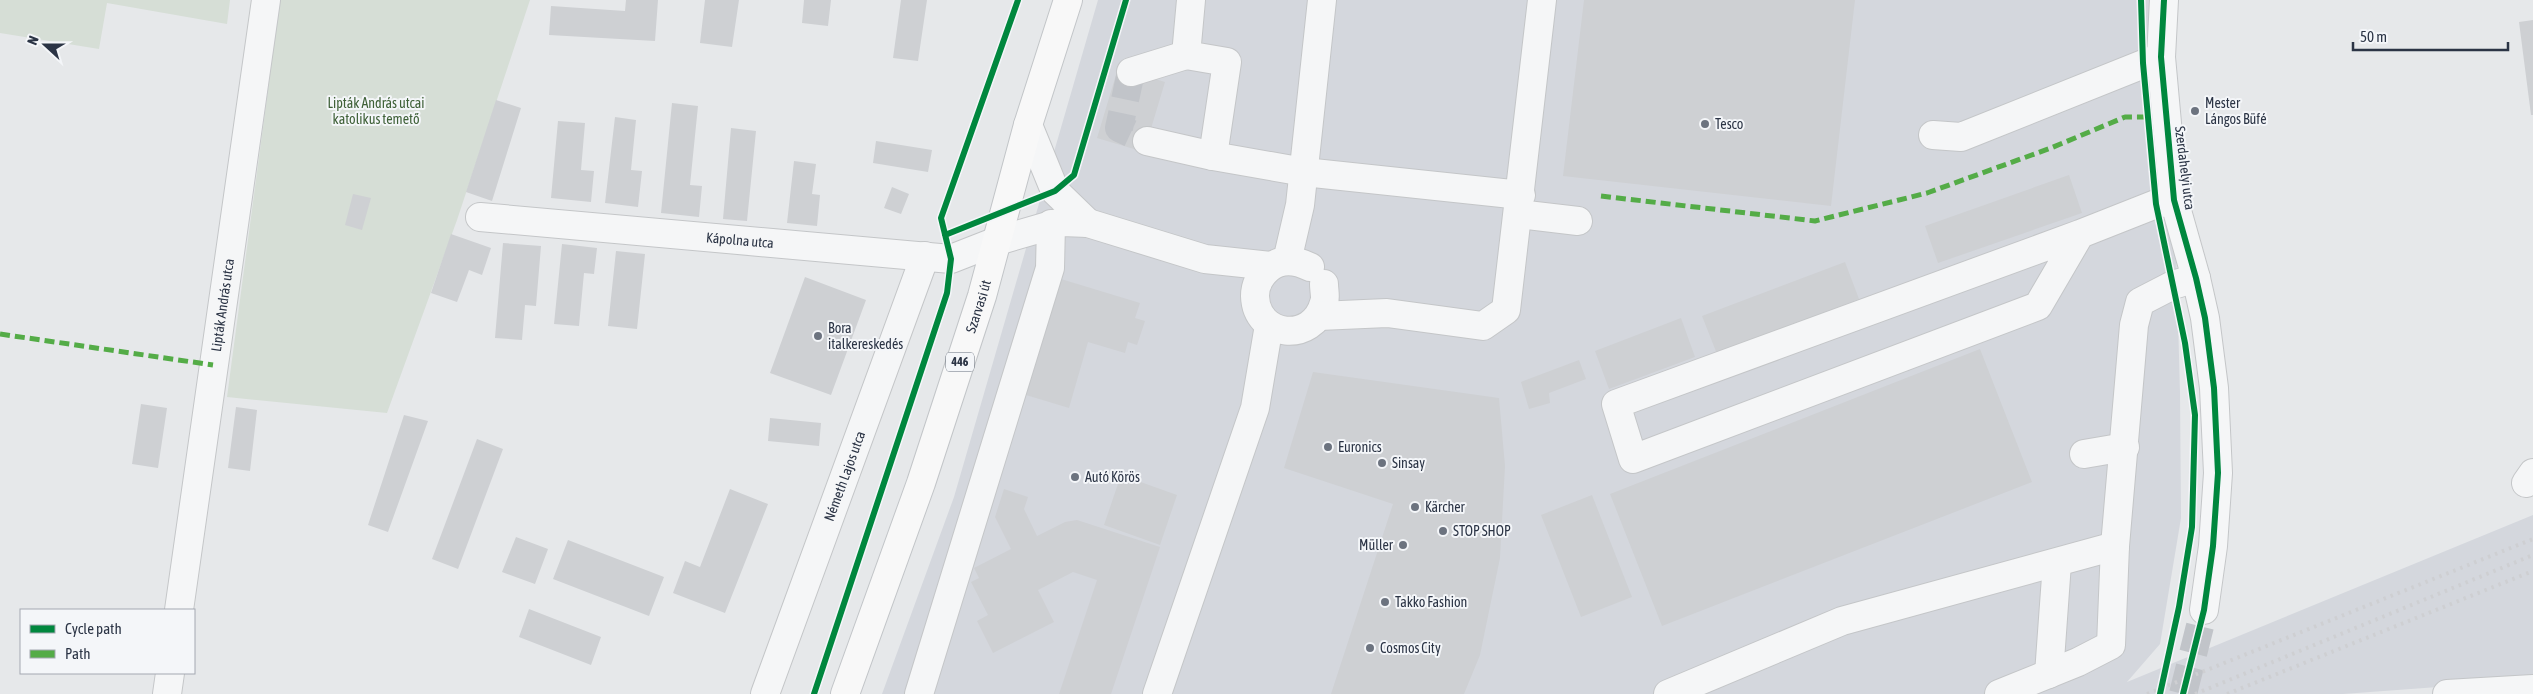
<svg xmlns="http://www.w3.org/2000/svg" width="2533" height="694" font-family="'Asap Condensed',sans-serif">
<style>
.built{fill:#d4d7dd}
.green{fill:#d6ded6}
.building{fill:#ced0d3}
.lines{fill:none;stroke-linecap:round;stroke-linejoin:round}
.minor-tunnel{stroke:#c1c4c9;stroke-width:28;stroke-dasharray:28 14;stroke-linecap:butt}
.minor-casing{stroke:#c4c6c8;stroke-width:30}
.major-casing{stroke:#c2c5c8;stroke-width:30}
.minor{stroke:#f5f6f7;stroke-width:28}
.major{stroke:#f8f8f8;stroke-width:28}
.rail{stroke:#cecfd2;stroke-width:4;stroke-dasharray:2.5 5;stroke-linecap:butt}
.quiet{stroke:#54ac47;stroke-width:5;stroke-dasharray:10 5;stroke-linecap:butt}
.cycleway-casing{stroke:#f4f6f9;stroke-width:9}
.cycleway{stroke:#00873e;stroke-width:6}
.poi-dot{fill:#6c737f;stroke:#f4f6f9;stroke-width:2}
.labels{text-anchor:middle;stroke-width:4;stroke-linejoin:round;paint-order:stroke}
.shield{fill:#f4f6f9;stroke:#676e7b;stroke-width:1}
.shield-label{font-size:12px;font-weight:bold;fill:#2b3445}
.park-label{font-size:14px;fill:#3f6138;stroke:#f4f6f9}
.poi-label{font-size:14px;fill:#2b3445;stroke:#f4f6f9;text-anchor:start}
.street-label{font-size:14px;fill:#2b3445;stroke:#f4f6f9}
</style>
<rect width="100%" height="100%" fill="#e6e8ea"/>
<path class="built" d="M 1098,0 L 2175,0 L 2171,62 L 2180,393 L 2181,518 L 2160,644 L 2127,682 L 2533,515 L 2533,680 L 2343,694 L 882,694 L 954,497 Z"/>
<path class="green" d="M 0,0 L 230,0 L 227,24 L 107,3 L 99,49 L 0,33 Z
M 280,0 L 530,0 L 457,220 L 387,413 L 227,397 Z"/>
<path class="building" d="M 626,0 L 658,0 L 655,41 L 549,35 L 551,6 L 625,11 Z
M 705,0 L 739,0 L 732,47 L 700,43 Z
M 804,0 L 831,0 L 828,26 L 802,23 Z
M 901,0 L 927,0 L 918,61 L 893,58 Z
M 1584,0 L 1855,0 L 1831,206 L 1563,176 Z
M 2533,20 L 2533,115 L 2531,115 L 2519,22 Z
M 1118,68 L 1165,82 L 1144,152 L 1097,138 Z
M 496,100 L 521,108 L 492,201 L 466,192 Z
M 672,103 L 698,106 L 690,185 L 702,186 L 699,217 L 661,213 Z
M 615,117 L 636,120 L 631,170 L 642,171 L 638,207 L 605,203 Z
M 558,121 L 585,123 L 581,170 L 594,171 L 591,202 L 551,198 Z
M 731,128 L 756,131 L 747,221 L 723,219 Z
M 876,141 L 932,150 L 928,172 L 873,163 Z
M 794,161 L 816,164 L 812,194 L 820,195 L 817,226 L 787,223 Z
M 2069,175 L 2082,213 L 1938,263 L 1925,226 Z
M 892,187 L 909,194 L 901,214 L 884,208 Z
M 353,194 L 371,198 L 362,230 L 345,225 Z
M 451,234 L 491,248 L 482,275 L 469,270 L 457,302 L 431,293 Z
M 503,243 L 541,246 L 536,306 L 525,305 L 522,340 L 495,338 Z
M 562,244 L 597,248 L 594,274 L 584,273 L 579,326 L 554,324 Z
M 616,251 L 645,254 L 637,329 L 608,326 Z
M 1845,262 L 1859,299 L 1717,354 L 1702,316 Z
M 805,277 L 866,300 L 831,395 L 770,373 Z
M 1061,279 L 1140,303 L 1135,318 L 1145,321 L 1137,345 L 1128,342 L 1125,353 L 1088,342 L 1069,408 L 1026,395 Z
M 1681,318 L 1695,357 L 1609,389 L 1595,351 Z
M 1980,349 L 2032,482 L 1662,626 L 1610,494 Z
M 1579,360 L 1586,379 L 1549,393 L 1550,403 L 1529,409 L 1521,382 Z
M 1313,372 L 1499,398 L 1505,466 L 1500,558 L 1480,655 L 1464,694 L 1331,694 L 1393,504 L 1284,468 Z
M 141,404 L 167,408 L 158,468 L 132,464 Z
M 236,407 L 257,410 L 250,471 L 228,468 Z
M 404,415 L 428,421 L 388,532 L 368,525 Z
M 770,418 L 821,423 L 819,446 L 768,441 Z
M 477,439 L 503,449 L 458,569 L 432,559 Z
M 1121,475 L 1177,495 L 1160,545 L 1104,525 Z
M 730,489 L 768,504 L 725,613 L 673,593 L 685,561 L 700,567 Z
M 1004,489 L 1028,497 L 1024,509 L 1037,536 L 1065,522 L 1077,520 L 1160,547 L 1111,694 L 1059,694 L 1097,580 L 1073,572 L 1038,590 L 1054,622 L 993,653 L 977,621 L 988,615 L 971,582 L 979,578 L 974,568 L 1011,549 L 995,517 Z
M 1592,495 L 1632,597 L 1581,617 L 1541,515 Z
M 516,537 L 548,549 L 535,584 L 502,572 Z
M 568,540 L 664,577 L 649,616 L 553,579 Z
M 529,609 L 601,637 L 591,665 L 519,637 Z"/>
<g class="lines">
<path class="minor-tunnel" d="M 1131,72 L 1119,128 L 1147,141
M 2183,694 L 2204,610"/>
<defs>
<g id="minor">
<path d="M 1191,0 L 1186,55 L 1227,62 L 1213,156 L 1304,172 L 1521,195"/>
<path d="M 2164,0 L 2161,57 L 2174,200 L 2196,278 L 2205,318 L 2214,388 L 2218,473 L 2213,546 L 2204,610"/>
<path d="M 1131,72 L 1186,55"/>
<path d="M 1028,125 L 1055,191 L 1088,223"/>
<path d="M 1933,135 L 1961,137 L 2161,57"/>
<path d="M 1147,141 L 1213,156"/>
<path d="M 1519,214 L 1578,221"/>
<path id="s1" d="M 480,217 L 951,259 L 997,241 L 1062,222 L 1088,223 L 1205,259 L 1271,266"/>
<path d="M 2080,234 L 2038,306 L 1633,459 L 1616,404 L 2080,234 L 2156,204 L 2174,200"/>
<path d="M 1287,261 L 1300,205 L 1322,0"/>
<path d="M 1310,267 C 1296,260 1280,258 1268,269 C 1260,276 1255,285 1255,296 C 1256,338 1313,344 1324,303 C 1326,298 1324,290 1324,284"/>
<path d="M 1319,316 L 1387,313 L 1483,326 L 1506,310 L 1542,0"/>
<path d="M 2084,454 L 2125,447"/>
<path d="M 2526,483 L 2533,473"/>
<path id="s2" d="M 179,610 L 266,0"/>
<path d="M 2049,674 L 2057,563"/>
<path d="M 167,694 L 170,673"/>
<path id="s3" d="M 765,694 L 925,256"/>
<path d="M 919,694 L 1050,268 L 1051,224"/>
<path d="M 1157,694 L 1255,408 L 1269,325"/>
<path d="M 1668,694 L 1842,621 L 2115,546"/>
<path d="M 1999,694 L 2078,662 L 2111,645 L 2115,546 L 2134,325 L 2140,302 L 2173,285 L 2196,278"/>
<path d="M 2447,694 L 2533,689"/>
</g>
<g id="major">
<path id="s4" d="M 845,694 L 921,483 L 982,296 L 1028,125 L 1068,0"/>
</g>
</defs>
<use href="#minor" class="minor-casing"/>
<use href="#major" class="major-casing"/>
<use href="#minor" class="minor"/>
<use href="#major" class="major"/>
<path class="rail" d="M 2147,694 L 2533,539
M 2195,694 L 2533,555
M 2227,694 L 2533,571"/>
<path class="quiet" d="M 1601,196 L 1815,221 L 1927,193 L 2051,148 L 2125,117 L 2148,117
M 0,334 L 213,365"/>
<defs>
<path id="cycleway" d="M 2141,0 L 2143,63 L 2156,204 L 2185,343 L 2195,415 L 2192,527 L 2179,607 L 2160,694
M 2164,0 L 2161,57 L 2174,200 L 2196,278 L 2205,318 L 2214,388 L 2218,473 L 2213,546 L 2204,610 L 2183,694
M 945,235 L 1055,191 L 1074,175 L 1126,0
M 814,694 L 947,293 L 951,259 L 941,218 L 1018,0"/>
</defs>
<use href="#cycleway" class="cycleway-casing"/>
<use href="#cycleway" class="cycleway"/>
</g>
<g class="poi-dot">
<circle cx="2195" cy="111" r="5"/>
<circle cx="1705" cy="124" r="5"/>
<circle cx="818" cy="336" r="5"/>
<circle cx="1328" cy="447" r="5"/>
<circle cx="1382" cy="463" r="5"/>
<circle cx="1075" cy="477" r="5"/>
<circle cx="1415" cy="507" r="5"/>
<circle cx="1443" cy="531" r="5"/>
<circle cx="1403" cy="545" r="5"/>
<circle cx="1385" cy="602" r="5"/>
<circle cx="1370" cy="648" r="5"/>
</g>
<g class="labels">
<rect class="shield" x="946" y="352.5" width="28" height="19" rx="4"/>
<g class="shield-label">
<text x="960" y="366">446</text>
</g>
<g class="park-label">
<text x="376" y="108">Lipták András utcai<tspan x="376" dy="16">katolikus temető</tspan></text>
</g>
<g class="poi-label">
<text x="2205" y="108">Mester<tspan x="2205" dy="16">Lángos Büfé</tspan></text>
<text x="1715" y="129">Tesco</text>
<text x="828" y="333">Bora<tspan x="828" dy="16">italkereskedés</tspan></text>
<text x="1338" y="452">Euronics</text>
<text x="1392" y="468">Sinsay</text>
<text x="1085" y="482">Autó Körös</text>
<text x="1425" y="512">Kärcher</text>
<text x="1453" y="536">STOP SHOP</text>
<text x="1393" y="550" text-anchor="end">Müller</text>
<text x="1395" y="607">Takko Fashion</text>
<text x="1380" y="653">Cosmos City</text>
</g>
<g class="street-label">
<text transform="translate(2185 168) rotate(83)" y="5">Szerdahelyi utca</text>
<text dy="5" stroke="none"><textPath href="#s1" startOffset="261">Kápolna utca</textPath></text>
<text dy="5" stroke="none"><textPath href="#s2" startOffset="308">Lipták András utca</textPath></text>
<text dy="5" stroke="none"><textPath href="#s4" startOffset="410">Szarvasi út</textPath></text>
<text dy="5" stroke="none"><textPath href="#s3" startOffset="232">Németh Lajos utca</textPath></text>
</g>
</g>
<rect x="20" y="609" width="175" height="65" fill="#f4f6f9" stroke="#a4a8b1"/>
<rect x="30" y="625" width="25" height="8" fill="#00873e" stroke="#a4a8b1"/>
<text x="65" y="634" font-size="15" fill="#2b3445">Cycle path</text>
<rect x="30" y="650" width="25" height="8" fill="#54ac47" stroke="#a4a8b1"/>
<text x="65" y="659" font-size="15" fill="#2b3445">Path</text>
<g transform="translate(45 45) rotate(291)" stroke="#f4f6f9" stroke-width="4" paint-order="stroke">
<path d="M0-4L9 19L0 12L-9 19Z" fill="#2b3445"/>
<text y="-8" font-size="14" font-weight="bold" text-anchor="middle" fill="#2b3445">N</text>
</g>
<path d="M2353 42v8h155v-8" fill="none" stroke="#2b3445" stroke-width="2.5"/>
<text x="2360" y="42" font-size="15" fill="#2b3445" stroke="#f4f6f9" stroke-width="4" paint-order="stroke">50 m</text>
</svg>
